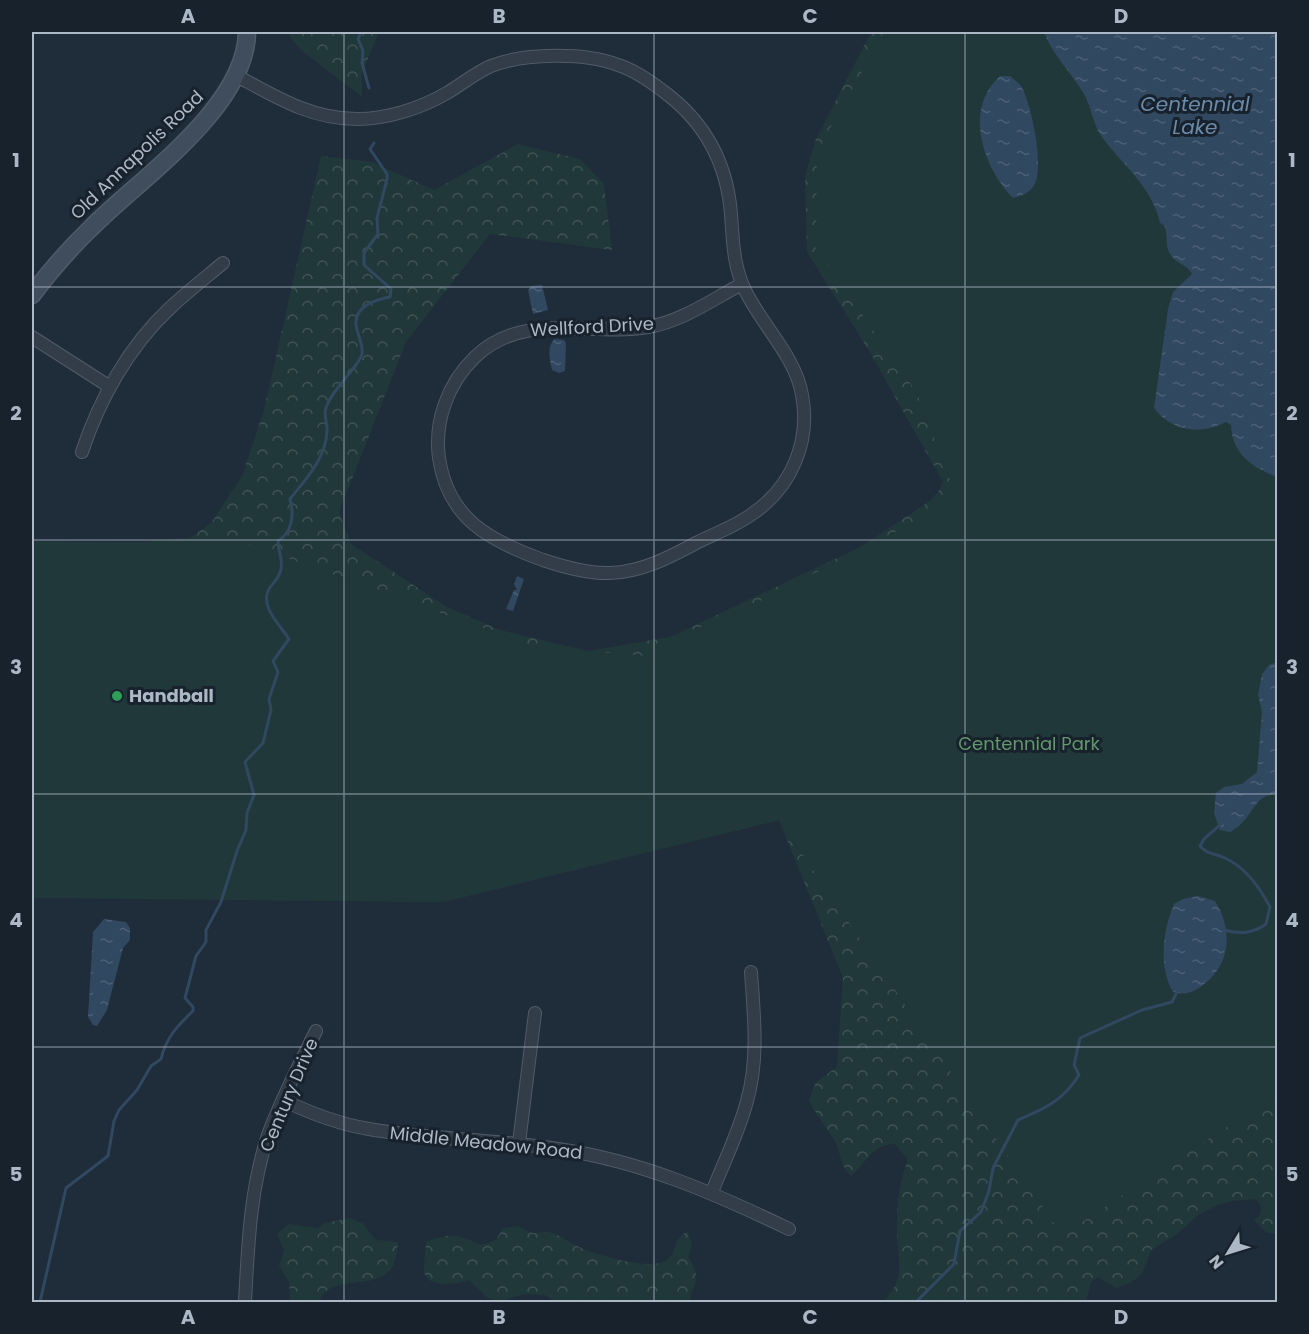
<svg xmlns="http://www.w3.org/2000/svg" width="1309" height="1334" font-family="Poppins,sans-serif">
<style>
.forest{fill:url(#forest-crowns)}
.green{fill:#21383a}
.water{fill:url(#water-ripples)}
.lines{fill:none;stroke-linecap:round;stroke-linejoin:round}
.stream{stroke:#314861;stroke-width:3}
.street-casing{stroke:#505b67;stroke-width:14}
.secondary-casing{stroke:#505b67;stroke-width:19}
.street{stroke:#333d49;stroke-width:12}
.secondary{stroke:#404d5c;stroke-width:16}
.grid{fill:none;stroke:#adb8c6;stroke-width:1.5;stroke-opacity:0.55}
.leisure-dot{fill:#2e9e5b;stroke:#18222d;stroke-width:2}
.labels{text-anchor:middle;stroke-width:6;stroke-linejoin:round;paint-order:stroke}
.street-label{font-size:18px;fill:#adb8c6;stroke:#18222d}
.poi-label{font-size:18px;font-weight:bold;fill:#adb8c6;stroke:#18222d;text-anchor:start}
.park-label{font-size:18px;fill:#63976c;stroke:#18222d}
.water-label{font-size:20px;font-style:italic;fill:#6b8bab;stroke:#18222d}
.neatline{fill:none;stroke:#adb8c6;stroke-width:2}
.grid-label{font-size:20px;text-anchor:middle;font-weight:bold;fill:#adb8c6}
</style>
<defs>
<pattern id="forest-crowns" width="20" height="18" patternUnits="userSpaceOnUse" patternTransform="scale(1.5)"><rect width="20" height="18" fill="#21383a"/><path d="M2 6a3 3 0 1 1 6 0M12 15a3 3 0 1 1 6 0" fill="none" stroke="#3f5355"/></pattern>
<pattern id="water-ripples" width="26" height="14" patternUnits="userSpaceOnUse" patternTransform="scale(1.5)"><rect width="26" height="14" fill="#314861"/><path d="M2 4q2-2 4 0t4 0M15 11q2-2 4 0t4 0" fill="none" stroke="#4c6076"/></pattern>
</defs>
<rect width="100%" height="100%" fill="#1f2c39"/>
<path class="forest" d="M 292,32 L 379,32 L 362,73 L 362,97 L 302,51 L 289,36 Z
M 871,32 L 981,32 L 1277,831 L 1277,1233 L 1267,1233 L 1254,1220 L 1260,1215 L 1261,1206 L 1256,1199 L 1232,1201 L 1215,1206 L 1198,1215 L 1176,1235 L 1151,1250 C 1142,1275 1143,1279 1116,1288 L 1098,1277 L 1091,1282 L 1086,1302 L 884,1302 C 905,1276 899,1268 897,1238 C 896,1211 898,1185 908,1160 L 895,1144 C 870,1145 868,1162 851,1176 C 840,1167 841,1153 835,1141 C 827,1127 816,1116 809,1100 L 816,1082 L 837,1067 L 843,978 L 779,820 L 443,902 L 193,899 L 690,692 L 138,546 L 142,542 L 190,538 L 212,522 L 242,476 L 264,410 L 321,156 L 372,162 L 434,190 L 518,144 L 580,159 L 604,184 L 612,250 L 490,234 L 406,342 L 339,512 L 351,544 L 447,607 L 500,630 L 588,651 L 670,637 L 862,546 L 927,503 L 938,492 L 943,482 L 868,349 L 807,252 L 805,177 L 815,141 Z
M 351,1218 L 363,1224 L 376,1240 L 398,1242 C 397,1250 396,1264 390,1270 C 372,1291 329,1273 319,1302 L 290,1302 L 289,1282 L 279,1266 L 284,1250 L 277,1234 L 289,1224 L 317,1228 L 325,1223 Z
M 518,1226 C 538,1239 539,1229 552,1233 C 561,1236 569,1242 577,1246 C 596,1255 644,1269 663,1262 C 678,1257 672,1235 688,1232 L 692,1245 L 688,1256 C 692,1265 699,1273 695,1284 C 693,1292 689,1293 690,1302 L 556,1302 L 545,1295 L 524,1294 L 500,1301 L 488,1298 L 469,1280 C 458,1284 428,1289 424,1272 C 423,1267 426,1248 426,1242 C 454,1232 456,1235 482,1245 L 496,1240 L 503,1228 Z"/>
<path class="green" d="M 884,32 L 1277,32 L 1277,1094 L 1062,1235 L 779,820 L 443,902 L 32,898 L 32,541 L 248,544 L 553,653 L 588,651 L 658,657 L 670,637 L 725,619 L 958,500 L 917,393 L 816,248 L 817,152 Z"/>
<path class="water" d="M 1044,32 L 1277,32 L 1277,477 C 1252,467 1232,454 1231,425 L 1226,422 C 1201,435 1172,432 1154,408 L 1168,309 L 1173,292 L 1192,274 C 1187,264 1176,264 1170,254 C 1164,244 1169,236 1164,225 L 1160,223 C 1152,186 1123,166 1102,137 C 1092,123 1092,107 1084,94 C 1071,72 1053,56 1044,32 Z
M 1000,76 L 1010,76 C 1013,79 1018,82 1021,86 C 1031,102 1046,171 1033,187 C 1028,194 1020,196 1013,198 C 983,167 963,109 1000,76 Z
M 542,285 L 548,310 L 533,314 L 528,290 L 531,286 Z
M 555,339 L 564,340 L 566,343 L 565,371 L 559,373 L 552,370 C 550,360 546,346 555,339 Z
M 517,576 L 524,579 L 513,611 L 506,609 L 514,590 L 517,590 L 514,584 Z
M 1277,662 L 1277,794 C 1251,795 1255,819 1230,832 L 1220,830 L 1214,813 L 1216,793 L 1224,787 L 1242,784 L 1257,772 L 1262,712 L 1258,695 L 1262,674 L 1269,665 Z
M 1198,896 L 1215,901 C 1233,930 1231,964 1203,985 C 1193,993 1185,995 1173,992 C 1158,966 1163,930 1174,904 L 1183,899 Z
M 104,919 L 126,922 L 130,928 L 130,940 L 123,948 L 107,1010 L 97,1026 L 93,1025 L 88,1017 L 93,932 Z"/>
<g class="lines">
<path class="stream" d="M 361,32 L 358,39 L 363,51 L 362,63 L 369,88
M 1220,825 L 1204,839 L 1200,846 C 1208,855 1215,853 1225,858 C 1245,867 1260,888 1270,907 L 1266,924 C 1252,934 1240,934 1223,930
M 40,1302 L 66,1188 L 108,1156 L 114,1121 L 119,1110 L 137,1090 L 151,1066 L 161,1059 C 166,1038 177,1026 193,1011 L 193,1007 L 185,998 L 196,956 L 206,942 L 206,930 L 221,902 L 237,851 L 246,830 L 247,813 L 254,795 L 245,762 L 263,743 L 271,710 L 269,699 L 278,672 L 273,661 L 289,639 C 281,626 259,606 269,589 C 274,581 279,579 281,569 C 283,559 278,551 278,541 C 293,532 294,514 290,499 C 306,479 326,458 327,431 C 328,424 323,415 326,408 C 331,390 359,367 362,354 C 364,341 351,326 358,314 C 364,303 379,299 390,297 L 391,289 L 364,265 L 364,253 L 378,234 L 377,218 L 387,179 L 387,174 L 370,149 L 374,143
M 916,1302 L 954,1264 L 960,1231 L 981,1212 L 989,1191 L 993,1168 L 1018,1120 C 1044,1109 1063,1101 1079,1075 L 1074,1065 L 1080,1038 L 1142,1010 L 1172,1002 L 1178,990"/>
<defs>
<path id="street" d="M 237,76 C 276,97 311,119 357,119 C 388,119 421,108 447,93 C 462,84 475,73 491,66 C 524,53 585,52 618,65 C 634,70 650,81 663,91 C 704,121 727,162 731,214 C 733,240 733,266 745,290 C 761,324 796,357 802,395 C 811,442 791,488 752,514 C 736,526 716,533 698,542 C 670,557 642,572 610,573 C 588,574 564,567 543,560 C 490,541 448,519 439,458 C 434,421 448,383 475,357 C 524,310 589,337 648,327 C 681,322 713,299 742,284
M 32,337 L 110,387
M 82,452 C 99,400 129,346 170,308 C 187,292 205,278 223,263
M 283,1100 C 310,1113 338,1124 369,1129 C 431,1140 496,1139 558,1149 C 641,1161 714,1193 789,1229
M 519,1143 L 535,1013
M 712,1192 C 724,1162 739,1132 747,1101 C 759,1059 754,1015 751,972
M 245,1302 C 248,1246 250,1189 268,1135 C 281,1099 299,1065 316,1031"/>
<path id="secondary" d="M 32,295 C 50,271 70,248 92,227 C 142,177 246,107 247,32"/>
</defs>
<use href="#street" class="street-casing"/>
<use href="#secondary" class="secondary-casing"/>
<use href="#street" class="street"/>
<use href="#secondary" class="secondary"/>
</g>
<path class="grid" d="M 344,32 L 344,1302M 654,32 L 654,1302M 965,32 L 965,1302M 32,287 L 1278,287M 32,540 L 1278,540M 32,794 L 1278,794M 32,1047 L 1278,1047"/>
<circle class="leisure-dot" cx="117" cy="696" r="6"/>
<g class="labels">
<g class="street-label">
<text transform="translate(137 155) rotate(-44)" y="6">Old Annapolis Road</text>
<text transform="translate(592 327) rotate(-3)" y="6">Wellford Drive</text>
<text transform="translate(289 1095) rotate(-67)" y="6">Century Drive</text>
<text transform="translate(486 1143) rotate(6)" y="6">Middle Meadow Road</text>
</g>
<g class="poi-label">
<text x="129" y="702">Handball</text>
</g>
<g class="park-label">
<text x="1029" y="750">Centennial Park</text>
</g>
<g class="water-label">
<text x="1195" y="111">Centennial<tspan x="1195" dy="23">Lake</tspan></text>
</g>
</g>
<rect width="1309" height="1334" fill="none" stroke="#18222d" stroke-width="66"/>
<g transform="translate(1228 1253) rotate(232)" stroke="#18222d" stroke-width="4.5" paint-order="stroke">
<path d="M0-4.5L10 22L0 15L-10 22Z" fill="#adb8c6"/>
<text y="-9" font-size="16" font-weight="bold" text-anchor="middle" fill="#adb8c6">N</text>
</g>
<rect x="33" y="33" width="1243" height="1268" class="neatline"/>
<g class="grid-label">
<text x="188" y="23">A</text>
<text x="499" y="23">B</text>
<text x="810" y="23">C</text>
<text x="1121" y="23">D</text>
<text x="16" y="167">1</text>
<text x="1292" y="167">1</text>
<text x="16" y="420">2</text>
<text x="1292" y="420">2</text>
<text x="16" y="674">3</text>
<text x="1292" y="674">3</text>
<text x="16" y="927">4</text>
<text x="1292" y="927">4</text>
<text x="16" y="1181">5</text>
<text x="1292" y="1181">5</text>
<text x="188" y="1324">A</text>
<text x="499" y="1324">B</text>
<text x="810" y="1324">C</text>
<text x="1121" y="1324">D</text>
</g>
</svg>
